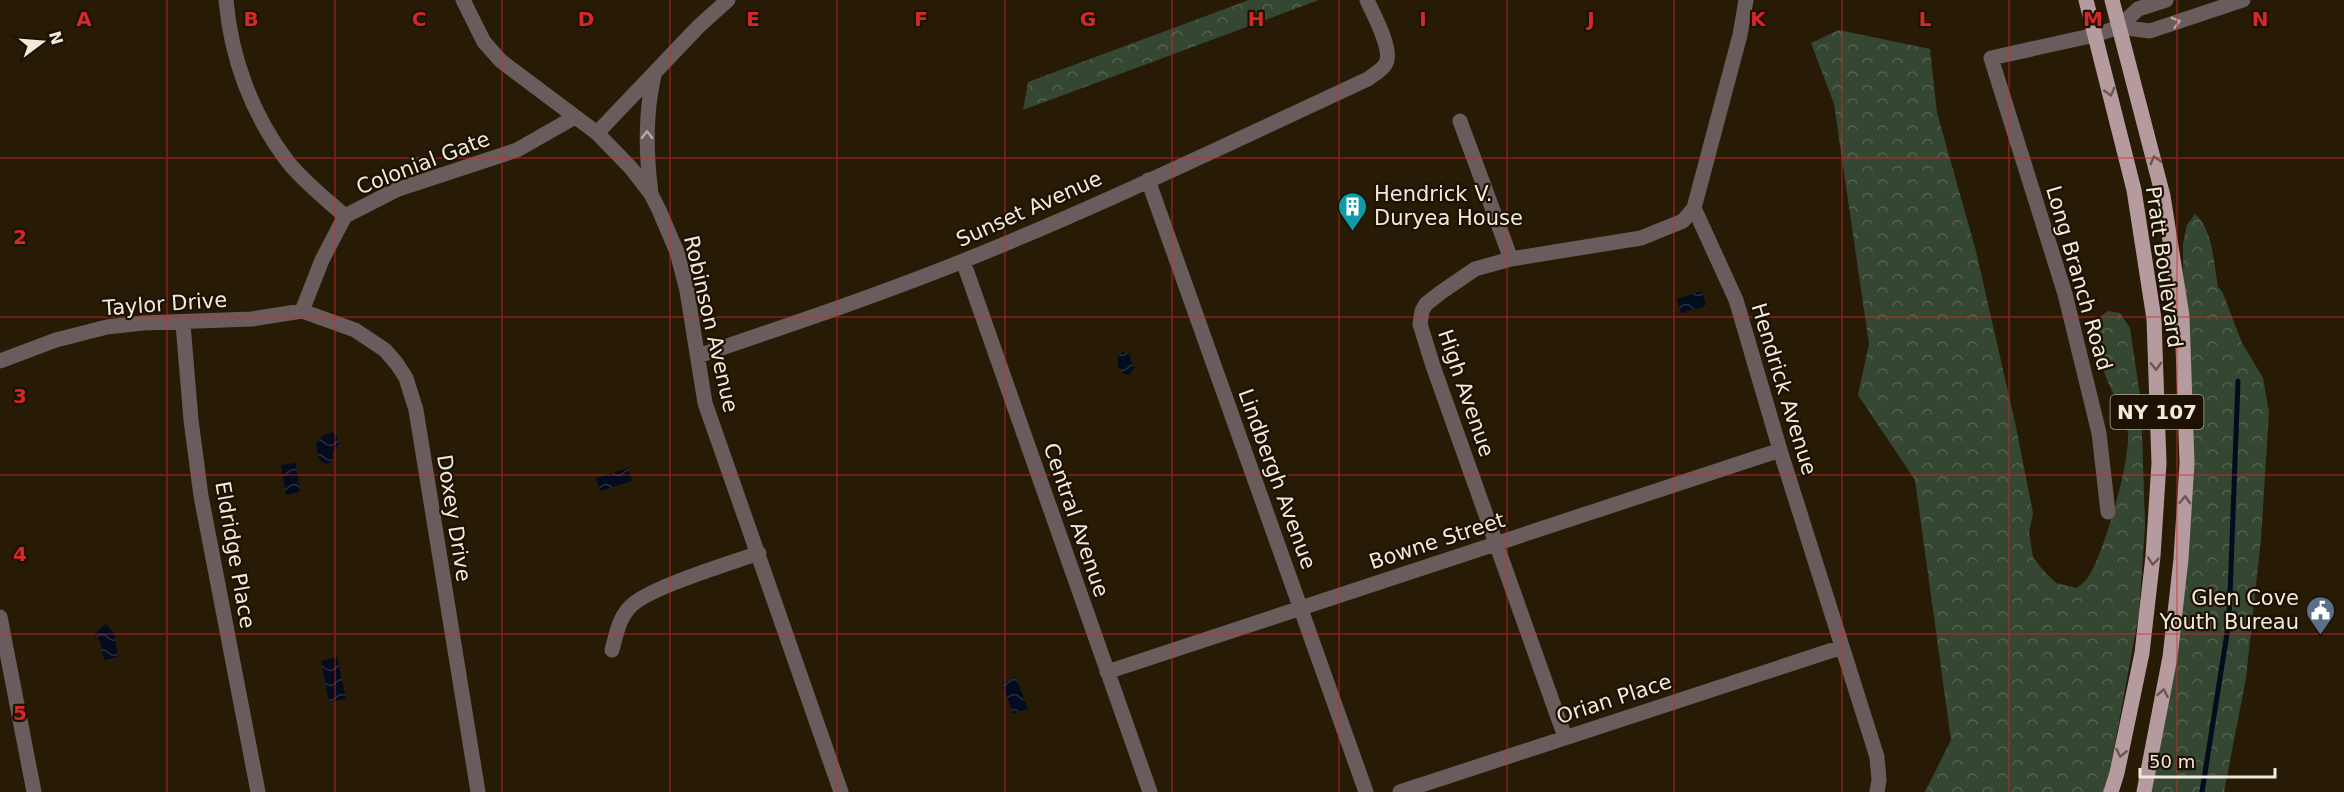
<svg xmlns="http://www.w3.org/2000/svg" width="2344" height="792" font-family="'DejaVu Sans',sans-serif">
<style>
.forest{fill:url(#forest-crowns)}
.water{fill:url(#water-waves)}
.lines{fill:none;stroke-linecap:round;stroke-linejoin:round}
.stream{stroke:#020c1e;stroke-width:5}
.minor{stroke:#695c5d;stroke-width:15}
.primary{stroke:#b69b9e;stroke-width:15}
.oneway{stroke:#b4aaa4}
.oneway2{stroke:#6a5650}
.grid{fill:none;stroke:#d62828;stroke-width:1.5;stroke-opacity:0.55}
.labels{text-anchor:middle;stroke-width:4.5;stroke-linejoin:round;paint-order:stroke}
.shield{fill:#1d1201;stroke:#b2a99c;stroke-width:1.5}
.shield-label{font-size:20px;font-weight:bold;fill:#f2eade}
.street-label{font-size:21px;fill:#f2eade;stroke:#1d1201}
.poi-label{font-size:21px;fill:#f2eade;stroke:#1d1201;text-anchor:start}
.grid-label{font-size:20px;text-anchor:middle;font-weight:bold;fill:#d62828;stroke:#1d1201;stroke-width:4.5;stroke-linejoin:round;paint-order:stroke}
</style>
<defs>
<pattern id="forest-crowns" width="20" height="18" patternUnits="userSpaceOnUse" patternTransform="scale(1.5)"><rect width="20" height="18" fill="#354732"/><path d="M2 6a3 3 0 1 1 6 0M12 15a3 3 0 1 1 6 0" fill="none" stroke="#53624f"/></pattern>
<pattern id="water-waves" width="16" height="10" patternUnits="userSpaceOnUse" patternTransform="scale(1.5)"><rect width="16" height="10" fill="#020c1e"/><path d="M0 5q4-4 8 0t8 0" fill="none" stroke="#27303e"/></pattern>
</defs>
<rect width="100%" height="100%" fill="#271b06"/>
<path class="forest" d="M 1249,0 L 1319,0 L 1023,110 L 1028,82 Z
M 1839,30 L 1930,49 L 1937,113 L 1976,251 L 2016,427 L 2033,513 L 2029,532 L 2033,557 L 2042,569 L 2056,583 L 2077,588 C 2080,585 2085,582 2087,579 C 2103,557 2134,453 2127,428 C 2122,407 2109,389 2103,368 C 2098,351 2097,336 2098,318 L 2108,311 L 2120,313 L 2130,328 L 2141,403 L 2145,525 L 2139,614 L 2106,792 L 1925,792 L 1951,740 L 1915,480 L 1858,395 L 1869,344 L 1834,104 L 1811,43 Z
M 2195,214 C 2213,229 2214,265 2218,287 L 2222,291 L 2242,343 L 2263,378 L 2269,412 L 2261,539 L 2246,678 L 2224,792 L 2149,792 L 2185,531 L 2183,243 L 2187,225 Z"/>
<path class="water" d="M 1702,291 L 1706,306 L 1681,313 L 1677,299 Z
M 1123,352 L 1129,354 L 1134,368 L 1129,375 L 1124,374 L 1118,367 L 1118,356 Z
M 332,432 L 337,436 L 339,444 L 333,451 L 332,462 L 325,464 L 318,458 L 316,444 L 322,436 Z
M 296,463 L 300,492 L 286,495 L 281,465 Z
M 628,468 L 632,481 L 600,491 L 596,478 Z
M 106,624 L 114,633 L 118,657 L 104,660 L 100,641 L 94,634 Z
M 337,657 L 346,699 L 329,702 L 321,661 Z
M 1016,678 L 1028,709 L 1013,714 L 1002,683 Z"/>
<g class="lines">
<path class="stream" d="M 2202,792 L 2229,621 L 2238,381"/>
<path class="minor" d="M 226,0 C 231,58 252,115 288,162 C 304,182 326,199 345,216
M 463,0 L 484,42 L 501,61 L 597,133 L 631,168 L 651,194 L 659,210 L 677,252 L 687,291 L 705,403 L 841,792
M 1746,0 L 1740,35 L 1694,208 L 1736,300 L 1780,450 L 1877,757 L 1879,780 L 1877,792
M 2119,27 L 2138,9 L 2166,0
M 1460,121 L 1511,259
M 597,133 L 699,26 L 728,0
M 1148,180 L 1366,792
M 651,194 C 646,153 645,115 654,75
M 963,261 L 1150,792
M 302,311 L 322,260 L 345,216 L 396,190 L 517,150 L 575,117
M 183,324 L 191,420 L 201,496 L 258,792
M 698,356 C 786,326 876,296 963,261 C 1100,206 1234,141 1368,79 C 1374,74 1383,70 1386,63 C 1393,49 1373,14 1367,0
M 0,361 L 56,340 L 107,327 L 143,323 L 252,319 L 302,311 L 355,330 L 385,350 L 397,364 L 406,378 L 416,410 L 478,792
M 2108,512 L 2099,433 L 2065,294 L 1991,58 L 2095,35 L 2119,27 L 2150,31 L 2243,0
M 0,617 L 34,792
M 612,650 C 616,635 619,618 630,607 C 647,588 731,563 759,553
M 1107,672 L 1780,450
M 1565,737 L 1433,366 L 1420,324 L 1422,311 L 1426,304 L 1440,293 L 1475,269 L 1511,259 L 1641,238 L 1683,221 L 1694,208
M 1400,792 L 1842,647"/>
<path class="primary" d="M 2086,0 L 2134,190 L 2154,319 L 2159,463 L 2153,556 L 2142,653 L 2117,773 L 2111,792
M 2112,0 L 2163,196 L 2182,316 L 2187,463 L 2181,559 L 2170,657 L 2144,792"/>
</g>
<defs><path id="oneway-chevron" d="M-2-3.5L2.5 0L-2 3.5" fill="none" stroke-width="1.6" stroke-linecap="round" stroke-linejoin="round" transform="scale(1.5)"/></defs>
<g class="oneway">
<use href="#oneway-chevron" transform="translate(2176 22) rotate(-16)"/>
<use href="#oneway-chevron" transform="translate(647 135) rotate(-89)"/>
</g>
<g class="oneway2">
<use href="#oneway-chevron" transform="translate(2110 92) rotate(75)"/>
<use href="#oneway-chevron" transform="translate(2155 160) rotate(-104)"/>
<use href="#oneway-chevron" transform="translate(2156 366) rotate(88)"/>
<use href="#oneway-chevron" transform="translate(2185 500) rotate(-87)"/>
<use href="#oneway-chevron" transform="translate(2153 561) rotate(96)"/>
<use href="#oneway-chevron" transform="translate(2163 693) rotate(-80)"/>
<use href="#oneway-chevron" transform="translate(2121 753) rotate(102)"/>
</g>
<path class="grid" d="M 167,0 L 167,792M 335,0 L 335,792M 502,0 L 502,792M 670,0 L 670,792M 837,0 L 837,792M 1005,0 L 1005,792M 1172,0 L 1172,792M 1339,0 L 1339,792M 1507,0 L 1507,792M 1674,0 L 1674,792M 1842,0 L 1842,792M 2009,0 L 2009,792M 2177,0 L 2177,792M 0,158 L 2344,158M 0,317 L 2344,317M 0,475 L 2344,475M 0,634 L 2344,634"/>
<defs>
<symbol id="building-pin" viewBox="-11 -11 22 30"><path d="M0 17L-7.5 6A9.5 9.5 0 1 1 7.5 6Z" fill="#0f9aa8" stroke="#1d1201"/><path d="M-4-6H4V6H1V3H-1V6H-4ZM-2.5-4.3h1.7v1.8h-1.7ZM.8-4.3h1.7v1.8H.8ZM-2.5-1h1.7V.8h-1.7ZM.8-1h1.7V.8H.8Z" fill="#fff"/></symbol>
<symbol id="civic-pin" viewBox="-11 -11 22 30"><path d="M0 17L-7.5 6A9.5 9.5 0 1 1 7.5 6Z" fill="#5c6f8a" stroke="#1d1201"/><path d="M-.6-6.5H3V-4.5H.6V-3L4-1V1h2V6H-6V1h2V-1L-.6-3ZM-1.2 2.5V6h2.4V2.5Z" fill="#fff"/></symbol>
</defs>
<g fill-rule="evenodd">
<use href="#building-pin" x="1336" y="190" width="33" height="45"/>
<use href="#civic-pin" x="2304" y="594" width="33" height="45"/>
</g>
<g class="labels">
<rect class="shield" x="2110.5" y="395" width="93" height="34" rx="4.5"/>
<g class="shield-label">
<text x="2157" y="419">NY 107</text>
</g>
<g class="street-label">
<text transform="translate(423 163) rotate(-21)" y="7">Colonial Gate</text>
<text transform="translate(1029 209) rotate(-24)" y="7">Sunset Avenue</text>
<text transform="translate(2164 267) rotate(82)" y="7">Pratt Boulevard</text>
<text transform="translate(2079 278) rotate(74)" y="7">Long Branch Road</text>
<text transform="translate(165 304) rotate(-4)" y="7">Taylor Drive</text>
<text transform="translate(711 324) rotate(77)" y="7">Robinson Avenue</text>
<text transform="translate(1784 389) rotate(73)" y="7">Hendrick Avenue</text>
<text transform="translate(1466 393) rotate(71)" y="7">High Avenue</text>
<text transform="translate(1277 479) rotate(70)" y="7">Lindbergh Avenue</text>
<text transform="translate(454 518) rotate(81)" y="7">Doxey Drive</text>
<text transform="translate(1076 520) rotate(71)" y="7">Central Avenue</text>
<text transform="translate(1437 541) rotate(-18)" y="7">Bowne Street</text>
<text transform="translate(235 555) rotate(80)" y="7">Eldridge Place</text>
<text transform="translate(1614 699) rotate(-18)" y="7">Orian Place</text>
</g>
<g class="poi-label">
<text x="1374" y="201">Hendrick V.<tspan x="1374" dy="24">Duryea House</tspan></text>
<text x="2299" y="605" text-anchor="end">Glen Cove<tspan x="2299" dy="24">Youth Bureau</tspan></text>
</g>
</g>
<g class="grid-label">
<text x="84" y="26">A</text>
<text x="251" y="26">B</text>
<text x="419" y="26">C</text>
<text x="586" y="26">D</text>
<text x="753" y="26">E</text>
<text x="921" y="26">F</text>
<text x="1088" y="26">G</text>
<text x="1256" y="26">H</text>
<text x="1423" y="26">I</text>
<text x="1591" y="26">J</text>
<text x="1758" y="26">K</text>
<text x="1925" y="26">L</text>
<text x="2093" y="26">M</text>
<text x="2260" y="26">N</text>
<text x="20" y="244">2</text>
<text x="20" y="403">3</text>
<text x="20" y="561">4</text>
<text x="20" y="720">5</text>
</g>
<g transform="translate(42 42) rotate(74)" stroke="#1d1201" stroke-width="4.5" paint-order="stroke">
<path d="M0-4.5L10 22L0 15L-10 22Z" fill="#f2eade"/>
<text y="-9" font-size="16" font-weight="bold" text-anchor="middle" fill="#f2eade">N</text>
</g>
<path d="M2140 768v9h135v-9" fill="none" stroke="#f2eade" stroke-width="3"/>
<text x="2149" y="768" font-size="18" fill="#f2eade" stroke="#1d1201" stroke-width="4.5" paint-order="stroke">50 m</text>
</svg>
